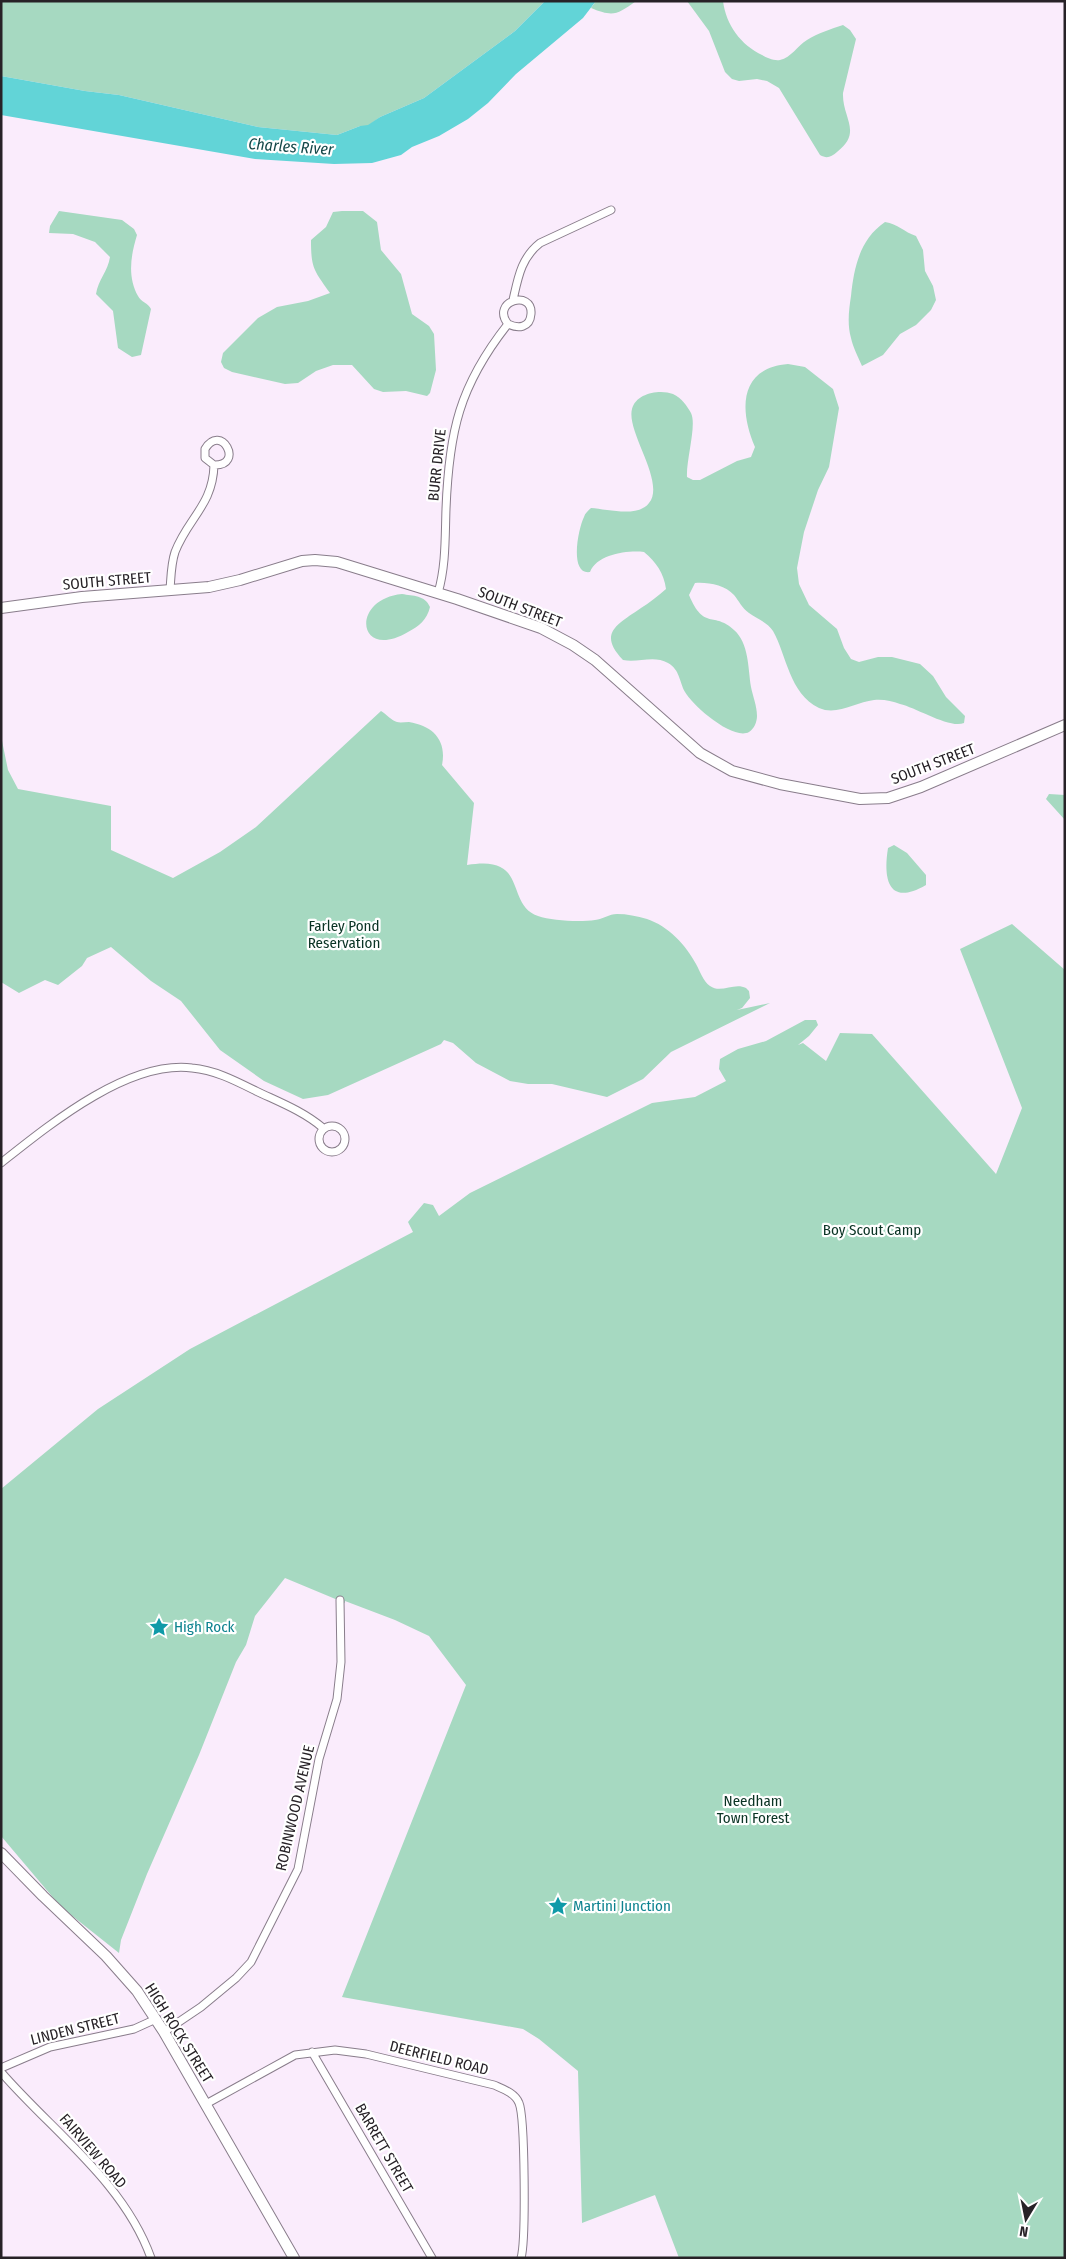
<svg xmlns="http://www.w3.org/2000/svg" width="1066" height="2259" font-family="'Fira Sans Condensed',sans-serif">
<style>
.green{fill:#a6d9c1}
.water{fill:#62d4d7}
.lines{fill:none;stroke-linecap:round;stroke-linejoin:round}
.street-casing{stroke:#897d8b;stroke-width:9}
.secondary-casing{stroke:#897d8b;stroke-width:12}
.street{stroke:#fff;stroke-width:7}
.secondary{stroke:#fff;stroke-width:10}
.labels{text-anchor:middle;stroke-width:4.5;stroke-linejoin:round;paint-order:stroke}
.street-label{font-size:15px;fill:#272227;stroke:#fff}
.park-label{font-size:15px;fill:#0a3324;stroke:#fff}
.culture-label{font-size:15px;fill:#0d838f;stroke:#fff;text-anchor:start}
.water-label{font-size:16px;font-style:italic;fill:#144849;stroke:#fff}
</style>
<rect width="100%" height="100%" fill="#faecfc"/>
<path class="green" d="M 1,1 L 545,1 L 515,31 L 424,98 L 380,117 L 368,126 L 360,126 L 337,135 L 258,127 L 119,95 L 85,91 L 1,76 Z
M 596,1 L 636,1 C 617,15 613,17 591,8 Z
M 687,1 L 723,1 C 726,25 741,45 762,55 C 767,58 774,61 780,60 C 791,58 798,45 807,40 C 818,33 831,29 843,25 L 850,30 L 856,39 L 843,93 C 842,118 863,132 837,152 C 831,157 827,159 820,155 L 779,88 L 767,81 L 757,79 L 739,81 L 732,79 L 725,72 L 709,31 Z
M 59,211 L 122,220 L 134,229 L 137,235 C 131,255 127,276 138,296 C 141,302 148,303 151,309 L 141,355 L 132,357 L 118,348 L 113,311 L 96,294 C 98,280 108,271 110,257 L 95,242 L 73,234 L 49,233 L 50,226 Z
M 342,211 L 363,211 L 377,222 L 381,250 L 401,274 L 412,314 L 429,326 L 434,334 L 436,370 L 430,393 L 427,396 L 406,391 L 383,392 L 374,389 L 352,365 L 333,365 L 316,371 L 298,383 L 285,384 L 232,372 L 224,368 L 221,362 L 223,353 L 258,318 L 277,307 L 308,301 L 330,293 C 314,270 311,269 311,240 L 326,227 L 333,212 Z
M 885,222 C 898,224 904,232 916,236 L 923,250 L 925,271 L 933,286 L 936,300 L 931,310 L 916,325 L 900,334 L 883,355 L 862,366 C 858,357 853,347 851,338 C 847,324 849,309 851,296 C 854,267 860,239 885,222 Z
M 788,364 L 805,367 L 833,389 L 839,408 L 829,467 L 818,490 L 804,532 L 797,568 L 799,584 L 809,605 L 837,629 L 844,648 L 851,659 L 859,662 L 878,657 L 892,657 L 920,664 L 933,676 L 946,697 L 965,716 L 964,723 C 950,729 917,708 900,704 C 892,701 883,699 874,700 C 856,702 837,716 819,708 C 789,693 787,656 773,631 C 768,623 756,618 749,613 C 742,608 739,601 734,595 C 725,585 708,582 695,583 L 689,595 C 704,631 714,611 734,630 C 749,643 748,668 751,687 C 753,697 757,706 757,716 C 757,722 754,729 749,732 C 733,741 692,705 685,692 C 679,681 680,670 668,663 C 654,655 638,663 623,660 C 597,633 618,624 641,608 C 649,603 658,596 666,589 C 664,573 656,562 644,552 C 628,550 597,554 590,572 C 569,575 578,529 584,517 C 585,513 588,511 591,508 C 607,509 638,518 649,503 C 666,482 626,432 632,409 C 636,393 660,389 673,394 C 682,398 687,406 691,413 C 697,425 686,460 687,477 L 693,480 L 700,480 L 737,461 L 751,457 L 755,447 C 739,410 739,368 788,364 Z
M 402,594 C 413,596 425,595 430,607 C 427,620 419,626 408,632 C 357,662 350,599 402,594 Z
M 381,711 C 386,714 392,721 397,722 C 400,723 405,722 409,722 C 433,726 447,740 442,765 L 474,803 L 467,865 C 530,854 504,904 538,916 C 552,921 581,922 595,920 C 603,919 609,914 617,914 C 627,914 637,916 647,919 C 668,926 686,945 696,964 C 700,971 703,981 710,986 C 721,994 734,982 746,988 L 749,991 L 750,998 L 742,1008 L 737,1010 L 770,1003 L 671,1052 L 643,1079 L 607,1097 L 552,1084 L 528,1084 L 510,1081 L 476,1063 L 453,1043 L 444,1040 L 441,1044 L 328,1095 L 303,1099 L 264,1081 L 220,1050 L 181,1001 L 151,981 L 111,947 L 87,958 L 82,966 L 58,985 L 45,980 L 19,993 L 1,982 L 1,736 L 8,770 L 18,789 L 111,806 L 111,850 L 173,878 L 220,852 L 256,827 Z
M 1049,794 L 1065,795 L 1065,820 L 1046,799 Z
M 894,845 L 907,853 L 926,875 L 926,885 C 888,907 883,879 888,848 Z
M 1012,924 L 1065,970 L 1065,2258 L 679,2258 L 655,2195 L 582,2223 L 578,2071 L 539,2039 L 523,2029 L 342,1997 L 466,1685 L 429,1636 L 395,1620 L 345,1601 L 345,1603 L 285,1578 L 255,1616 L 246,1645 L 236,1662 L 199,1755 L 147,1874 L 121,1940 L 119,1953 L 61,1907 L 1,1836 L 1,1489 L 98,1409 L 190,1349 L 413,1232 L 408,1222 L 424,1203 L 433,1205 L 439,1216 L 470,1193 L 652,1103 L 695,1097 L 726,1081 L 719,1069 L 720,1059 L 738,1049 L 766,1041 L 805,1020 L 816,1020 L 818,1025 L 809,1036 L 798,1045 L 803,1043 L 826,1061 L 840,1033 L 872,1034 L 996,1174 L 1022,1108 L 960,949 Z"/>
<path class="water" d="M 545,1 L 596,1 L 583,18 L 516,74 L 488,103 L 468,119 L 439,136 L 412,147 L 401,155 L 372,163 L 334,164 L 255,159 L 1,115 L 1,76 L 85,91 L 119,95 L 258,127 L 337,135 L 360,126 L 368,125 L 380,117 L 424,98 L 515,31 Z"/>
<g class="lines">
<defs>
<path id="street" d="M 513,300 C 518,278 521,258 540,243 L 611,210
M 170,590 C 171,577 171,564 175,552 C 188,518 213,505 214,465 C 245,466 221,422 205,449 L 205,458 L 214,465
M 438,593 C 446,566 445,537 446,509 C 449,432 459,386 508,324 C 518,329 530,328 531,314 C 533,289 490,301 508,324
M319 1139a13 13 0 1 1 26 0a13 13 0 1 1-26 0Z
M 1,1163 C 49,1125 128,1060 192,1068 C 215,1070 236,1081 256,1091 C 279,1102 303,1111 323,1128
M 164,2032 L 201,2007 L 236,1978 L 251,1962 L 298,1869 L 319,1759 L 337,1699 L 341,1662 L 340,1600
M 312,2052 L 432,2258
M 1,2068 L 50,2047 L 134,2029 L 156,2019
M 1,2072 C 52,2131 124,2182 151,2258
M 206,2104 L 295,2055 L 335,2050 L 366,2054 L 494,2085 C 503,2089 515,2093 519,2103 C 525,2117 526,2241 521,2258"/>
<path id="secondary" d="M 1,608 L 82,597 L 209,587 L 240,580 L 302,561 L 315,560 L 337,562 L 457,599 L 541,628 L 573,645 L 595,660 L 700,753 L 732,771 L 780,784 L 860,799 L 888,798 L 921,787 L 1065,725
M 1,1853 L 43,1896 L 106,1956 L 137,1991 L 164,2032 L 294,2258"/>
</defs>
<use href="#street" class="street-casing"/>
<use href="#secondary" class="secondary-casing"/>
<use href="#street" class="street"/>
<use href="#secondary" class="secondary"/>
</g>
<defs>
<symbol id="sight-bare" viewBox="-9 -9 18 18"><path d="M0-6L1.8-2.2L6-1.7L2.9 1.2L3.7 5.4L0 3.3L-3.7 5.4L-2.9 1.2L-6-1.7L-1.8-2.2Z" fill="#0f9aa8" stroke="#fff" stroke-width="2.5" paint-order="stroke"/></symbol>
</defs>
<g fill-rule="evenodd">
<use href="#sight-bare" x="145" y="1613" width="28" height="28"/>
<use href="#sight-bare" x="544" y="1892" width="28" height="28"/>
</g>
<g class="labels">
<g class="street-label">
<text transform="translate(437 465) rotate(-84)" y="5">BURR DRIVE</text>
<text transform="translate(107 581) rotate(-5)" y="5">SOUTH STREET</text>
<text transform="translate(520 607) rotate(21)" y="5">SOUTH STREET</text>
<text transform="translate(933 764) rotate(-21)" y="5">SOUTH STREET</text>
<text transform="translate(295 1808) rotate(-77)" y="5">ROBINWOOD AVENUE</text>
<text transform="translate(75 2029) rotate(-14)" y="5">LINDEN STREET</text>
<text transform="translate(179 2033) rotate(58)" y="5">HIGH ROCK STREET</text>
<text transform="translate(439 2058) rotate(14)" y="5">DEERFIELD ROAD</text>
<text transform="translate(384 2148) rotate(60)" y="5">BARRETT STREET</text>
<text transform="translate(93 2151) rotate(49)" y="5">FAIRVIEW ROAD</text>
</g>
<g class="park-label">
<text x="344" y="931">Farley Pond<tspan x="344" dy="17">Reservation</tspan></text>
<text x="872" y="1235">Boy Scout Camp</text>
<text x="753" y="1806">Needham<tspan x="753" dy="17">Town Forest</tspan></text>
</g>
<g class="culture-label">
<text x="174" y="1632">High Rock</text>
<text x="573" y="1911">Martini Junction</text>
</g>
<g class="water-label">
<text transform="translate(291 146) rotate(4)" y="6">Charles River</text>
</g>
</g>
<rect width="1066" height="2259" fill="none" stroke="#272227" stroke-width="5"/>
<g transform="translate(1026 2219) rotate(190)" stroke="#ffffff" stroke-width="4" paint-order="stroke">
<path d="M0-4L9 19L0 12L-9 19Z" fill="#272227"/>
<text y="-8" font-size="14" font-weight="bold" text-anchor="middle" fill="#272227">N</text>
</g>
</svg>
